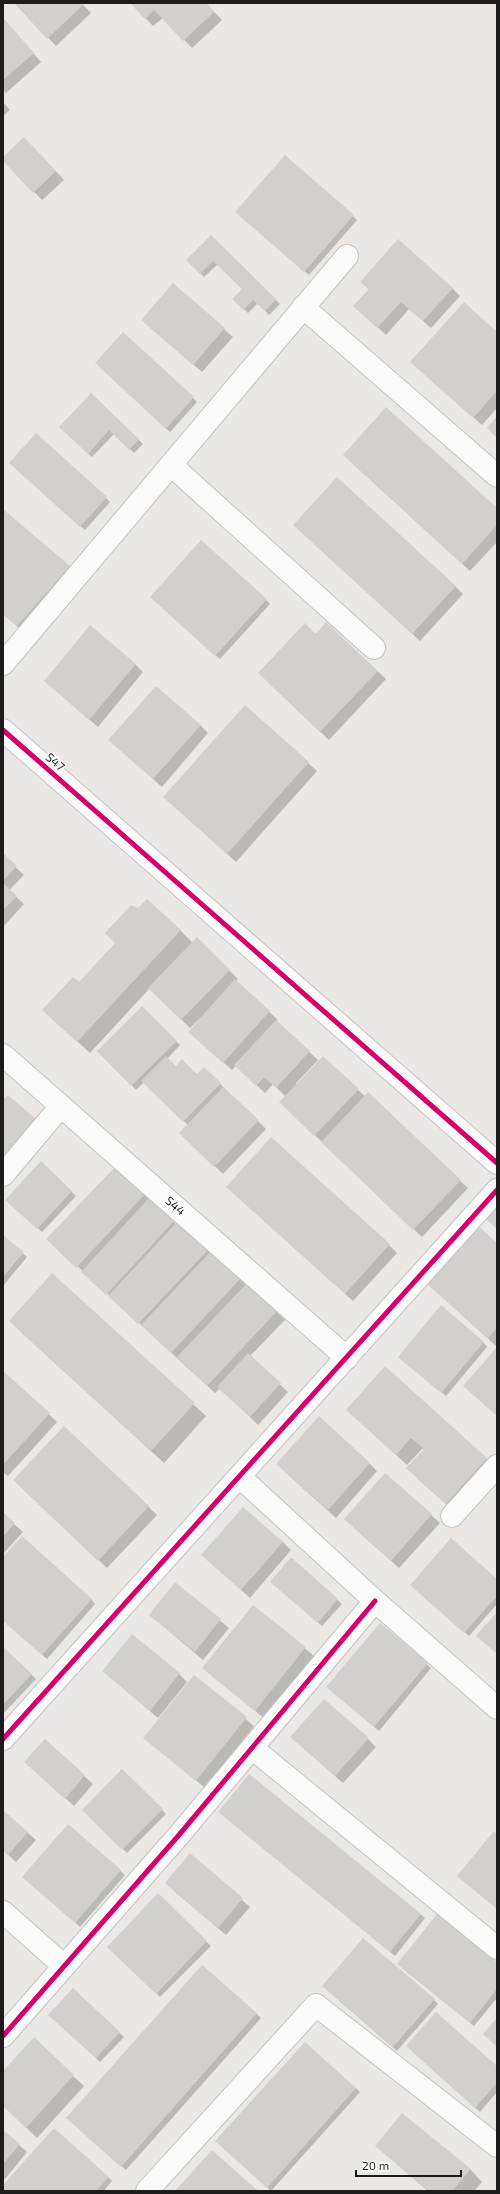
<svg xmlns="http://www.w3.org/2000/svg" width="500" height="2194" font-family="'Exo 2',sans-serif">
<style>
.shadow{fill:#0003}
.building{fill:#d3cfcc}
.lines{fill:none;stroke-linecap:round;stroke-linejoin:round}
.minor-casing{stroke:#c3c2c0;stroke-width:24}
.minor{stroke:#fcfbfb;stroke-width:22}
.cycleway-casing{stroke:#fff;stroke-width:8}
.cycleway{stroke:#d6006c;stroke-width:5}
.labels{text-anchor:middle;stroke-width:3.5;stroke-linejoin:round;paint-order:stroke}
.street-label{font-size:12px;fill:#1c1c1c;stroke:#fff}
</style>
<rect width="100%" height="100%" fill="#eae7e4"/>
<path class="shadow" d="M 15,3 L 81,3 L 91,13 L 56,46 Z
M 131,3 L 206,3 L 222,20 L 192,48 L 163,18 L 153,26 Z
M 3,18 L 41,62 L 6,93 L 3,90 Z
M 3,102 L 10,110 L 3,116 Z
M 32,146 L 64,180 L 42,200 L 3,160 Z
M 241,216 L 353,216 L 357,220 L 309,275 Z
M 211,236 L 280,304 L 269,315 L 258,303 L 248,313 L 233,299 L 243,289 L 218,264 L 204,277 L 187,260 Z
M 361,282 L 452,288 L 460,296 L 431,328 L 409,309 L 386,335 L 363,314 L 370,290 Z
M 173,284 L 233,337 L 202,372 L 151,328 Z
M 497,333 L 497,408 L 482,425 L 420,370 Z
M 101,367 L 193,398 L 197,402 L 170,432 Z
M 91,395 L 143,444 L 134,453 L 114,434 L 92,457 L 61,427 Z
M 352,463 L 497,510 L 497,542 L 470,571 Z
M 14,467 L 106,498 L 110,502 L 85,530 Z
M 3,510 L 77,575 L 26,634 L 3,614 Z
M 294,525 L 455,586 L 463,594 L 420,641 Z
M 266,600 L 270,604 L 220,659 L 155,601 Z
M 326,624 L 386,679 L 329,740 L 267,681 Z
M 135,664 L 143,672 L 98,727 L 45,681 Z
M 245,707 L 317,771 L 236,862 L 173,805 Z
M 200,725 L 208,733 L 162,787 L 109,740 Z
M 3,855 L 24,875 L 9,890 L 24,904 L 3,927 Z
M 180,930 L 193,943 L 197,939 L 238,979 L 236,981 L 278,1020 L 276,1021 L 318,1060 L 296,1083 L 297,1085 L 358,1090 L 468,1188 L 422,1237 L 280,1102 L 286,1097 L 273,1084 L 265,1093 L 236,1066 L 232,1070 L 198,1040 L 202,1016 L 190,1028 L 150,988 L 90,1053 L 56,1022 L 79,984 Z
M 142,1008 L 180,1045 L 167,1059 L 176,1067 L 197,1076 L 204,1068 L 266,1129 L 223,1174 L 180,1133 L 188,1125 L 144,1082 L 136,1090 L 98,1051 Z
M 41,1163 L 76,1196 L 42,1232 L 11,1204 Z
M 117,1166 L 176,1224 L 178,1223 L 210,1253 L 212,1252 L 285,1320 L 250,1356 L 288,1392 L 258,1425 L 220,1388 L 215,1393 L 48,1239 Z
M 236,1195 L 389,1245 L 397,1253 L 353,1301 Z
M 3,1236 L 27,1257 L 3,1286 Z
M 497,1244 L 497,1345 L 496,1346 L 427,1283 Z
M 52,1274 L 206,1416 L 164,1463 L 22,1333 Z
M 483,1342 L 487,1347 L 446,1396 L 403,1361 Z
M 3,1372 L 57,1422 L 8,1476 L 3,1472 Z
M 358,1420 L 486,1459 L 497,1469 L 457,1514 L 418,1479 L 424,1450 L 423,1448 L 407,1465 Z
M 64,1427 L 157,1515 L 107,1568 L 22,1488 Z
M 369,1463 L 377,1471 L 336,1518 L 285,1472 Z
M 385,1474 L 440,1523 L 399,1568 L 353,1527 Z
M 3,1514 L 23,1532 L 3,1554 Z
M 283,1542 L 291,1550 L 250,1598 L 211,1563 Z
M 3,1559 L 91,1599 L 95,1604 L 47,1659 L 3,1620 Z
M 291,1559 L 342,1604 L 322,1626 L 276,1586 Z
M 497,1580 L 497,1604 L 469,1636 L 415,1589 Z
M 175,1583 L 229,1628 L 203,1660 L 150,1615 Z
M 254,1606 L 314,1656 L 264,1718 L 212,1676 Z
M 380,1624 L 431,1668 L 379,1731 L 332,1691 Z
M 3,1648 L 36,1679 L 3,1714 Z
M 103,1671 L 179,1674 L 187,1682 L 158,1718 Z
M 194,1676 L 254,1726 L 205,1788 L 145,1738 Z
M 368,1739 L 376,1747 L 343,1783 L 300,1745 Z
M 45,1741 L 93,1784 L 74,1806 L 34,1770 Z
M 122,1770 L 166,1814 L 127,1853 L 83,1810 Z
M 250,1775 L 425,1918 L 395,1956 L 219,1812 Z
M 3,1811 L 36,1840 L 16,1862 L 3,1850 Z
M 68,1825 L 125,1875 L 80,1927 L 28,1881 Z
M 190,1855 L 250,1907 L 226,1935 L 174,1891 Z
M 158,1895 L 211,1946 L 160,1997 L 108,1947 Z
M 497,1964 L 497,1998 L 474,2026 L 402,1968 Z
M 203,1966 L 261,2018 L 126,2170 L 72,2122 Z
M 73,1990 L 124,2037 L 100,2062 L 54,2019 Z
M 327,1990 L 434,2000 L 438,2004 L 397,2051 Z
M 411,2050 L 497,2068 L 497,2092 L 480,2112 Z
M 3,2072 L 73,2076 L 84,2086 L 37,2138 L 3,2105 Z
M 356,2088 L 360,2092 L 271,2191 L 221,2145 Z
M 3,2131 L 27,2152 L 5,2179 L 3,2177 Z
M 376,2146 L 470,2169 L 482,2182 L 474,2191 L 428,2191 Z
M 108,2177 L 112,2181 L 104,2191 L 3,2191 L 3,2187 Z"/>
<path class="building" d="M 14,3 L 82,3 L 84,4 L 47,39 Z
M 130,3 L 207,3 L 214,12 L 183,41 L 154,10 L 145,19 Z
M 3,18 L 34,53 L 3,80 Z
M 24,137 L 56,171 L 33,193 L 3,161 L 3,157 Z
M 285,155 L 354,215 L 304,272 L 235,212 Z
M 211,235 L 276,299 L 265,311 L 253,300 L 243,310 L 232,299 L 242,289 L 213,261 L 200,274 L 186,260 Z
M 398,239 L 453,288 L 423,321 L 401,302 L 377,328 L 353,306 L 369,289 L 360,282 Z
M 173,283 L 225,328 L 193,365 L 141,320 Z
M 464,302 L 497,332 L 497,391 L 473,418 L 410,362 Z
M 123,332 L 194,397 L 166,429 L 95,363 Z
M 91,393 L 139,439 L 129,450 L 109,430 L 88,454 L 59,427 Z
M 386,407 L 497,508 L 497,525 L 462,564 L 343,455 Z
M 497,416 L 497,438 L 487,428 Z
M 36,433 L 107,497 L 80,527 L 9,463 Z
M 337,477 L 456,586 L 412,634 L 293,525 Z
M 3,509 L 70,566 L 17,626 L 3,614 Z
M 201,540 L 267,599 L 215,656 L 150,597 Z
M 326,622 L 378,671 L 320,732 L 258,673 L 305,623 L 316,634 Z
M 90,625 L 136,664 L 89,720 L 44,681 Z
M 156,686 L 201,725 L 153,779 L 108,740 Z
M 245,705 L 309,762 L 227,854 L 163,797 Z
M 3,853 L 17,866 L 3,881 Z
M 3,883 L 17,896 L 3,910 Z
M 147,899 L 181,930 L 77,1042 L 42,1010 L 73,977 L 79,982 L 115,943 L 105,933 L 131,905 L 138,908 Z
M 197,937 L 230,970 L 181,1020 L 148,988 Z
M 235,979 L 270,1011 L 223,1063 L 188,1032 Z
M 142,1006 L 177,1041 L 131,1086 L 97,1051 Z
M 276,1020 L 310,1051 L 276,1088 L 264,1077 L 256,1086 L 234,1065 Z
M 166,1056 L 176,1066 L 182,1059 L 197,1074 L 204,1067 L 221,1083 L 183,1122 L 141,1081 Z
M 323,1056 L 359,1089 L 314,1136 L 279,1102 Z
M 223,1087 L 259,1120 L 214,1167 L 179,1133 Z
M 368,1092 L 461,1180 L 413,1230 L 321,1142 Z
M 8,1095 L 37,1120 L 3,1160 L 3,1100 Z
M 271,1137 L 390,1244 L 345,1294 L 226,1187 Z
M 41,1161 L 72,1191 L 37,1229 L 5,1200 Z
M 117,1165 L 146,1193 L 76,1268 L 46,1239 Z
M 149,1198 L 174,1221 L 106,1295 L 81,1272 Z
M 497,1206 L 497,1229 L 485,1218 Z
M 178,1221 L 208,1250 L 138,1324 L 108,1296 Z
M 477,1225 L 497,1243 L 497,1328 L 488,1338 L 426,1283 Z
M 3,1235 L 24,1252 L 3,1277 Z
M 212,1250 L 241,1278 L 171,1353 L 141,1325 Z
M 52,1273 L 195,1403 L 151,1451 L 9,1321 Z
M 247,1283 L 277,1311 L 207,1386 L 177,1357 Z
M 441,1305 L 484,1342 L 441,1393 L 398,1357 Z
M 497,1347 L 497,1416 L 463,1386 Z
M 248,1353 L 281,1383 L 250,1417 L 217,1387 Z
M 385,1366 L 487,1458 L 446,1504 L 406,1468 L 424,1449 L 411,1438 L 396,1455 L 346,1410 Z
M 3,1371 L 50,1413 L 3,1465 Z
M 319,1416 L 370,1463 L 328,1510 L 276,1464 Z
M 64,1426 L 149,1506 L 98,1561 L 13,1480 Z
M 385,1473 L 432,1514 L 391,1561 L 344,1519 Z
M 243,1507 L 283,1542 L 241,1590 L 201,1555 Z
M 3,1512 L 15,1523 L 3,1537 Z
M 22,1536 L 92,1599 L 42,1655 L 3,1621 L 3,1557 Z
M 451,1538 L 497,1579 L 497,1596 L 464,1633 L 410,1585 Z
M 291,1557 L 338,1599 L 318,1623 L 270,1582 Z
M 175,1582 L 221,1619 L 195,1652 L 149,1615 Z
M 253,1605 L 306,1647 L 255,1711 L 202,1668 Z
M 497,1612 L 497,1654 L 476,1636 Z
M 380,1623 L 428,1663 L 374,1727 L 326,1687 Z
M 132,1634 L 180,1673 L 150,1711 L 102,1671 Z
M 3,1647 L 32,1674 L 3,1705 Z
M 194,1675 L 247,1717 L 196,1781 L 143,1738 Z
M 324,1699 L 369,1738 L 335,1776 L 290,1737 Z
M 45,1739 L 85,1775 L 65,1799 L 24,1762 Z
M 122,1769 L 163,1809 L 122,1850 L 82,1810 Z
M 249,1774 L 421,1914 L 390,1952 L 218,1812 Z
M 3,1810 L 28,1832 L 8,1855 L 3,1851 Z
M 68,1824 L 121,1870 L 75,1923 L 22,1877 Z
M 494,1831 L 497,1834 L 497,1909 L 457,1876 Z
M 190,1853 L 243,1898 L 218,1928 L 165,1883 Z
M 158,1893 L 207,1941 L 156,1994 L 107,1947 Z
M 437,1914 L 497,1962 L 497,1989 L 470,2023 L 397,1964 Z
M 363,1938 L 435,1999 L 393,2047 L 322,1986 Z
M 202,1965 L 257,2013 L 121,2167 L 66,2118 Z
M 73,1988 L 120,2032 L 96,2058 L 48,2015 Z
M 436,2012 L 497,2066 L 497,2083 L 475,2108 L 406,2046 Z
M 497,2018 L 497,2047 L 483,2034 Z
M 34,2037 L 74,2075 L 26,2128 L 3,2106 L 3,2071 Z
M 305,2042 L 356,2088 L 267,2188 L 215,2141 Z
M 402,2113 L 471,2169 L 452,2191 L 429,2191 L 375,2146 Z
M 54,2128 L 109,2177 L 96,2191 L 3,2191 L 3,2185 Z
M 3,2130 L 20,2144 L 3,2164 Z
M 212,2150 L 258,2191 L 175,2191 Z"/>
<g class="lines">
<defs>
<path id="minor" d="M 303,307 L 497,476
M 171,465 L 374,648
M 3,664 L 347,256
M 3,730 L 497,1163
M 3,1055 L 347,1358
M 3,1175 L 61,1106
M 240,1477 L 375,1601 L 497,1708
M 452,1516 L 497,1466
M 3,1739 L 497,1190
M 252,1748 L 497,1948
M 3,1912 L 64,1966
M 3,2036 L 179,1835 L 375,1601
M 147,2191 L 316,2005 L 497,2146"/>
</defs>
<use href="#minor" class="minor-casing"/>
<use href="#minor" class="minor"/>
<defs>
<path id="cycleway" d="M 3,730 L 497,1163
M 3,1739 L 497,1190
M 3,2036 L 179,1835 L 375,1601"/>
</defs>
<use href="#cycleway" class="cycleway-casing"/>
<use href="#cycleway" class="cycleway"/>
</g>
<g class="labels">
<g class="street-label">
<text transform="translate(55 762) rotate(41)" y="4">S47</text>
<text transform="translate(175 1206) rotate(41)" y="4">S44</text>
</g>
</g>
<rect width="500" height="2194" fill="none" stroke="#1c1c1c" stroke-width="8"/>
<path d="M356 2170v6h105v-6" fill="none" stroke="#1c1c1c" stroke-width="2"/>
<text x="362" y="2170" font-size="12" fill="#1c1c1c" stroke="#ffffff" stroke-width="3" paint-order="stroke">20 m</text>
</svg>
